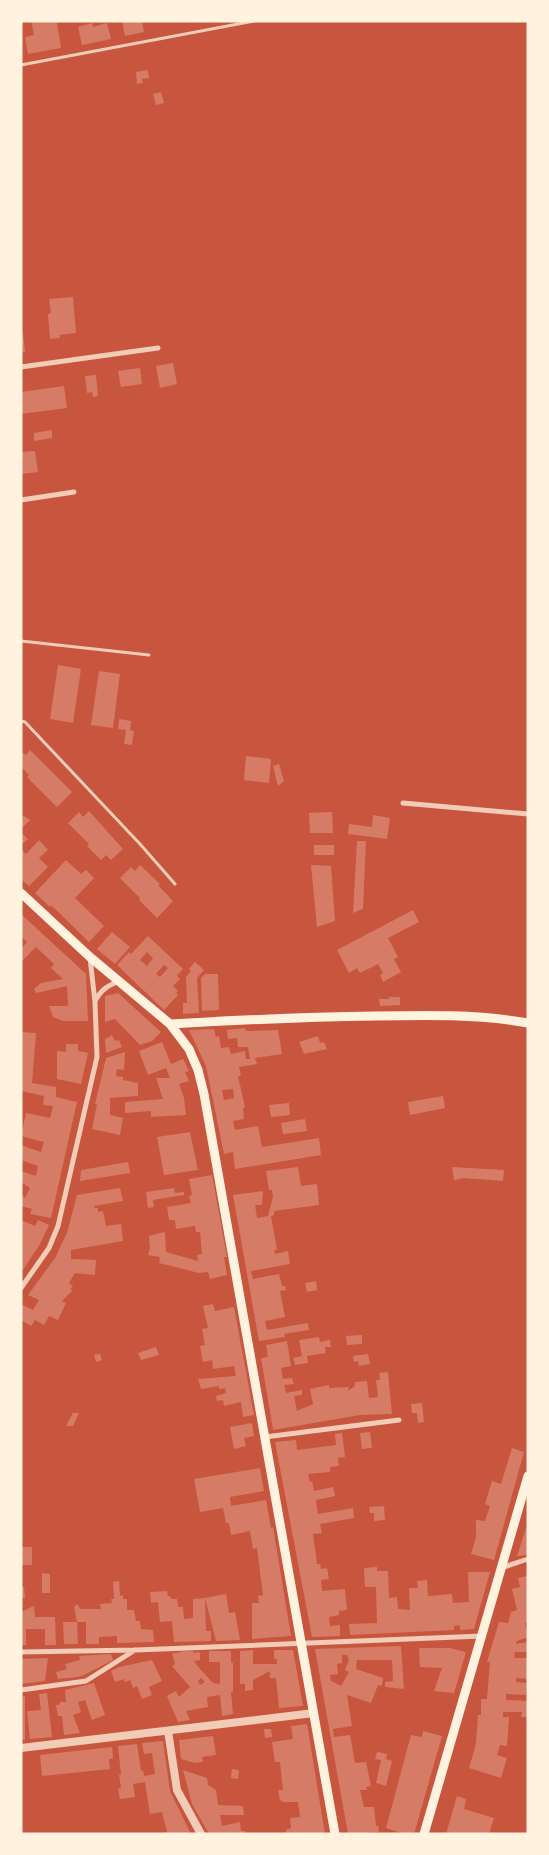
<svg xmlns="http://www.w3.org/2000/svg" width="549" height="1855" font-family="'Archivo Narrow',sans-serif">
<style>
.building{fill:#d67c66;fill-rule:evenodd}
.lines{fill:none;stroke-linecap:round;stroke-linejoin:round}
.service{stroke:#f1ccb7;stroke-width:3}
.minor{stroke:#f1ccb7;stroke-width:5}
.tertiary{stroke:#f1ccb7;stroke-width:8}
.secondary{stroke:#fff3e0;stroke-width:9}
</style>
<rect width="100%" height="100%" fill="#c8553d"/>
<path class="building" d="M 31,21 L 64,21 L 57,23 L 61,48 L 28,54 L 25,37 L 34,35 Z
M 122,21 L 142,21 L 144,32 L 125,36 Z
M 92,23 L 93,27 L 107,23 L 111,39 L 82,45 L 78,27 Z
M 148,70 L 149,78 L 142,79 L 143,83 L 137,84 L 136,72 Z
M 161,92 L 164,103 L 156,105 L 153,94 Z
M 73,297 L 76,333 L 59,335 L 60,338 L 50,339 L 48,314 L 51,313 L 49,299 Z
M 21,333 L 23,333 L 25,352 L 21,352 Z
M 173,363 L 177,384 L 160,388 L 156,366 Z
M 140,368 L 142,384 L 121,387 L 118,371 Z
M 96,375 L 98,396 L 93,397 L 92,392 L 87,393 L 85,376 Z
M 64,386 L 67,408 L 21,414 L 21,392 Z
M 52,430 L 52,438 L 34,441 L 34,433 Z
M 35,451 L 38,472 L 21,474 L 21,452 Z
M 58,665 L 81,669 L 73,723 L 50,719 Z
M 99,671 L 120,674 L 113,728 L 91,725 Z
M 119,719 L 131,721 L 130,730 L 134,731 L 132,745 L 124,744 L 126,730 L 118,729 Z
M 30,750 L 72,792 L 57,807 L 27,777 L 29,775 L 21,767 L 21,755 L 23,753 L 26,755 Z
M 246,756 L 271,759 L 269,783 L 244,780 Z
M 279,764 L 284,781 L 278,786 L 273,766 Z
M 89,811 L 123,849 L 111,860 L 106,855 L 101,860 L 87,846 L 89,844 L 68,823 L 79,812 L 83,817 Z
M 332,812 L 333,833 L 310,833 L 309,813 Z
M 373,815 L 390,818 L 387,839 L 348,834 L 349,824 L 372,827 Z
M 24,816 L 30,820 L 21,829 L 21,818 Z
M 21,832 L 28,839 L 21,845 Z
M 39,840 L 48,850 L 39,858 L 48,867 L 29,886 L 21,879 L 21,849 L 26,854 Z
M 357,841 L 366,841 L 363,909 L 353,913 Z
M 314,845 L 334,845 L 334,855 L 314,855 Z
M 66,860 L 81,874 L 86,870 L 94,878 L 75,898 L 104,926 L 89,942 L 51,905 L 50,907 L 35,893 Z
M 140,865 L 160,884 L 158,885 L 173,901 L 157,918 L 139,900 L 140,898 L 120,878 L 131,867 L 135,871 Z
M 311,865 L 331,866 L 335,921 L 317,927 Z
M 413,910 L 419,922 L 388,938 L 398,957 L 394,959 L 401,972 L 383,982 L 380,975 L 383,973 L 378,964 L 360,973 L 357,968 L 349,973 L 337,950 Z
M 21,914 L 86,974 L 88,1021 L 63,1021 L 53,1017 L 49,1006 L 68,1006 L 67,986 L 36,993 L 34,989 L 41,983 L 63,979 L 51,968 L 54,964 L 36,947 L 21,962 L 21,949 L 27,942 L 21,936 Z
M 112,932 L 130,947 L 115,964 L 97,949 Z
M 148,936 L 183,969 L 177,976 L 180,979 L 173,986 L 178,991 L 176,993 L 178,995 L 164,1010 L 117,965 L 129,952 L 131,954 ZM 147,952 L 153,958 L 147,966 L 140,960 ZM 164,965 L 168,968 L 160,977 L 156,974 Z
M 195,962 L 204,970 L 197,978 L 199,1013 L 183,1014 L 183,1003 L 187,1003 L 186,977 L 191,971 L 189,969 Z
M 205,974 L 218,974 L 219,1010 L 202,1011 L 201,978 Z
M 118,993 L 161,1032 L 152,1041 L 140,1045 L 115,1019 L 105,1022 L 105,996 Z
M 389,997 L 400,997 L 400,1005 L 380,1006 L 379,999 L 389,999 Z
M 245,1028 L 246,1031 L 278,1030 L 282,1054 L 255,1058 L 257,1064 L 239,1067 L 241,1076 L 238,1076 L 245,1107 L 243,1108 L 244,1119 L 233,1121 L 235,1130 L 258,1126 L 262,1147 L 319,1138 L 321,1155 L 235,1169 L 233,1152 L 224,1154 L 206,1066 L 189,1030 L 214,1029 L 216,1037 L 219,1036 L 221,1048 L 229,1047 L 231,1054 L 245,1051 L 246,1059 L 250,1059 L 248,1047 L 238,1047 L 237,1038 L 228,1039 L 227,1030 ZM 233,1089 L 234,1098 L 224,1100 L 222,1090 Z
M 21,1032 L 36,1033 L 32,1083 L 56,1087 L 56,1097 L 77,1102 L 51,1218 L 30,1214 L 32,1209 L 21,1206 L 21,1194 L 25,1198 L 30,1188 L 21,1182 L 21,1171 L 36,1176 L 38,1166 L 21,1160 L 21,1145 L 41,1152 L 44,1142 L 21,1136 L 26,1113 L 50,1118 L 53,1106 L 43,1105 L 44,1096 L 21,1091 Z
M 112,1035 L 115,1041 L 119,1040 L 122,1047 L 106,1053 L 105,1039 Z
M 318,1036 L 320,1043 L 324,1042 L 327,1049 L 304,1054 L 299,1042 Z
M 162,1042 L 171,1064 L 183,1059 L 189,1071 L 185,1072 L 189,1081 L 179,1084 L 184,1098 L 186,1115 L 151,1117 L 151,1111 L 125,1113 L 125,1102 L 163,1099 L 156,1078 L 170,1078 L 166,1068 L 148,1075 L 139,1051 Z
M 66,1044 L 78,1044 L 78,1051 L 88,1053 L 81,1084 L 57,1079 L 57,1051 L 66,1052 Z
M 125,1052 L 124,1070 L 117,1069 L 116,1076 L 123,1077 L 123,1080 L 138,1083 L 138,1096 L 110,1098 L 110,1115 L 123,1118 L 120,1135 L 92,1129 L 97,1104 L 95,1104 L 106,1058 Z
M 443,1096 L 445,1108 L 410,1115 L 408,1102 Z
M 289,1103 L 290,1115 L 271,1117 L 269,1105 Z
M 305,1119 L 307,1131 L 283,1134 L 281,1123 Z
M 190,1132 L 198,1170 L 164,1175 L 157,1137 Z
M 128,1162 L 130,1173 L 80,1181 L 81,1170 Z
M 298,1167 L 301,1186 L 317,1184 L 319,1205 L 274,1211 L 274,1215 L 271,1216 L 277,1250 L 274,1250 L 275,1254 L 288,1251 L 290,1264 L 251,1271 L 253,1279 L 279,1274 L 282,1286 L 285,1286 L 286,1290 L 280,1291 L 285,1317 L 265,1321 L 267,1330 L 308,1323 L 309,1330 L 284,1334 L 285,1337 L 259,1341 L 233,1195 L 263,1191 L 262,1205 L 255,1205 L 257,1218 L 268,1216 L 273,1197 L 272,1190 L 269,1190 L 266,1171 Z
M 452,1167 L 504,1170 L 503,1181 L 464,1178 L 454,1180 Z
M 212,1175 L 227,1257 L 224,1257 L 227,1275 L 210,1279 L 208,1272 L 199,1273 L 159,1263 L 160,1257 L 148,1255 L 150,1248 L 149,1236 L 165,1232 L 166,1252 L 198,1261 L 197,1255 L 202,1254 L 200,1232 L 196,1232 L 195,1226 L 176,1229 L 175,1220 L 169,1220 L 167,1207 L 191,1203 L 189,1196 L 192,1195 L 189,1179 Z
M 120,1188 L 123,1201 L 94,1206 L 95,1208 L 98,1208 L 98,1212 L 103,1211 L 106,1226 L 121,1224 L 123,1241 L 71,1250 L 71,1259 L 96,1260 L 95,1275 L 75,1273 L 69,1283 L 73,1286 L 70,1289 L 73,1290 L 62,1301 L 66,1303 L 58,1320 L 49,1316 L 44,1325 L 35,1320 L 31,1326 L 21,1320 L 21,1304 L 33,1310 L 39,1300 L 28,1295 L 55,1258 L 67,1233 L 77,1195 Z
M 174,1188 L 175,1193 L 184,1192 L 184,1195 L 153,1200 L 154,1207 L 148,1208 L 146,1192 Z
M 21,1220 L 35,1226 L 38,1220 L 49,1225 L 40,1244 L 21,1273 Z
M 316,1281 L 317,1290 L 307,1292 L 305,1283 Z
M 213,1304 L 215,1311 L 234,1307 L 254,1415 L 243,1417 L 241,1402 L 224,1406 L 223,1400 L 217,1401 L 216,1396 L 226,1393 L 225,1388 L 219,1389 L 219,1386 L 201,1389 L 198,1379 L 236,1376 L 234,1366 L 213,1369 L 212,1360 L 203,1362 L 200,1346 L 205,1345 L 202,1329 L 208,1328 L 203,1306 Z
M 362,1335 L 362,1344 L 347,1345 L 346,1336 Z
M 319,1337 L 320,1342 L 330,1340 L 331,1347 L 325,1347 L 326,1353 L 307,1356 L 308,1363 L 295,1365 L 293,1358 L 302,1356 L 299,1340 Z
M 287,1341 L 291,1366 L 281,1368 L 283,1379 L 292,1378 L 294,1384 L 284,1385 L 286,1393 L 302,1390 L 302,1395 L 294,1396 L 297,1411 L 313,1404 L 310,1389 L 329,1385 L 329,1388 L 349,1387 L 348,1391 L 355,1386 L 355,1382 L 367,1381 L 369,1398 L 378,1397 L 376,1380 L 380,1380 L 379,1373 L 388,1372 L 392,1414 L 360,1415 L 273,1430 L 261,1358 L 268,1357 L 266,1345 Z
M 156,1347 L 159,1355 L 141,1360 L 138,1353 Z
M 100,1354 L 102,1360 L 96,1362 L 94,1355 Z
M 368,1354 L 370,1364 L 359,1366 L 358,1361 L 354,1362 L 353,1356 Z
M 422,1403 L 424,1422 L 418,1423 L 417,1413 L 412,1413 L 411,1404 Z
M 73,1413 L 79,1413 L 73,1426 L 66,1426 Z
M 252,1423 L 254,1436 L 244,1438 L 246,1446 L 234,1449 L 230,1427 Z
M 370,1432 L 372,1448 L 362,1449 L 360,1433 Z
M 342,1433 L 345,1457 L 338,1458 L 339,1466 L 330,1467 L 330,1472 L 308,1474 L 310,1482 L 312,1481 L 314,1491 L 333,1487 L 335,1496 L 316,1500 L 318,1514 L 353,1508 L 354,1518 L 320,1524 L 322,1533 L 313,1534 L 317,1564 L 320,1564 L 321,1569 L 327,1568 L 329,1579 L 321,1580 L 322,1591 L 345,1589 L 347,1610 L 339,1611 L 339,1615 L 329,1617 L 330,1626 L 340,1625 L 340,1636 L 312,1637 L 275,1442 L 296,1440 L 297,1450 L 336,1445 L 335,1434 Z
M 512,1448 L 524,1452 L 494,1560 L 471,1554 L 476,1537 L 476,1520 L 485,1521 L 490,1506 L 485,1504 L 492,1481 L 501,1484 Z
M 260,1468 L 264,1491 L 230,1497 L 231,1506 L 266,1500 L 271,1528 L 273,1527 L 291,1636 L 252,1639 L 252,1603 L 259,1603 L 258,1596 L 263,1595 L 257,1548 L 253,1549 L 250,1531 L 231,1535 L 229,1523 L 226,1523 L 223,1508 L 200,1512 L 194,1479 Z
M 384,1506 L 385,1520 L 374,1521 L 374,1513 L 370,1513 L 369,1507 Z
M 528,1525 L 528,1555 L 517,1556 L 527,1525 Z
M 21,1547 L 32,1547 L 32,1565 L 21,1565 Z
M 377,1567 L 377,1571 L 388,1571 L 389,1598 L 397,1597 L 398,1609 L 410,1610 L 409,1588 L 418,1588 L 417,1581 L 427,1580 L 428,1596 L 452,1594 L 453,1603 L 469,1602 L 468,1572 L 490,1572 L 474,1629 L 460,1630 L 460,1625 L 454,1626 L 454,1630 L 350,1635 L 349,1624 L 377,1623 L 376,1587 L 365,1587 L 364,1568 Z
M 42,1573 L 50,1574 L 50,1593 L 42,1593 Z
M 528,1576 L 528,1622 L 525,1623 L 528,1637 L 517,1641 L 516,1644 L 528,1642 L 528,1652 L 515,1652 L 514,1658 L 528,1658 L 528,1679 L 516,1678 L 516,1682 L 527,1683 L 526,1695 L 506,1694 L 506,1700 L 528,1701 L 528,1717 L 521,1717 L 522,1712 L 503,1712 L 503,1717 L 509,1717 L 507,1746 L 500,1745 L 497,1755 L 507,1758 L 501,1778 L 469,1768 L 476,1744 L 478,1715 L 481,1715 L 481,1699 L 487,1699 L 490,1662 L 487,1662 L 499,1622 L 508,1623 L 511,1612 L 517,1610 L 512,1589 L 520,1587 L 518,1578 Z
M 119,1581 L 120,1596 L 123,1595 L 123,1599 L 127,1599 L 127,1610 L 134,1610 L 136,1621 L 140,1621 L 141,1629 L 153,1630 L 154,1642 L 117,1643 L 117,1636 L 99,1637 L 99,1644 L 86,1644 L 86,1622 L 77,1622 L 78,1644 L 64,1644 L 63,1622 L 77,1622 L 74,1607 L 77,1604 L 81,1609 L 101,1609 L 100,1604 L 112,1603 L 111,1599 L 114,1599 L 113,1582 Z
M 21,1587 L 24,1587 L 25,1598 L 21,1598 Z
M 167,1591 L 168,1596 L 170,1596 L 171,1599 L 177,1599 L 178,1607 L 183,1607 L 184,1619 L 193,1618 L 193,1599 L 205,1598 L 206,1631 L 211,1631 L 211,1641 L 174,1642 L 172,1621 L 160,1622 L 158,1602 L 151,1603 L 150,1592 Z
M 226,1594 L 229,1613 L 235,1612 L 240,1640 L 216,1641 L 205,1598 Z
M 34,1606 L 35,1617 L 55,1617 L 56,1645 L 45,1645 L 45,1629 L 26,1629 L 26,1645 L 21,1645 L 21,1612 Z
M 401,1646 L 404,1689 L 385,1687 L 385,1682 L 393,1681 L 392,1660 L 357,1660 L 356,1669 L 383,1678 L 382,1686 L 378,1685 L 371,1703 L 347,1695 L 352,1726 L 333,1729 L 334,1737 L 350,1735 L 355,1763 L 366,1762 L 371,1786 L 366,1787 L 367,1790 L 360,1790 L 364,1807 L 374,1807 L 376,1826 L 378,1826 L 379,1832 L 348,1834 L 315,1649 ZM 342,1655 L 347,1655 L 349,1660 L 345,1670 L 349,1672 L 341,1686 L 331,1681 L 330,1675 L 338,1674 L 337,1664 L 342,1663 Z
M 419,1648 L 450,1648 L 466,1652 L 454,1693 L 434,1691 L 442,1668 L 420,1667 Z
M 253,1650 L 253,1664 L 277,1664 L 277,1659 L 274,1659 L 274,1650 L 293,1650 L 303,1706 L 279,1708 L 276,1678 L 270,1678 L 270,1671 L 253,1680 L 253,1690 L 245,1691 L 245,1684 L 240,1684 L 240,1651 Z
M 184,1651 L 193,1651 L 193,1653 L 200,1652 L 200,1660 L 194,1661 L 200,1669 L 213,1683 L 220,1684 L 220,1662 L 209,1662 L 209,1651 L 231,1651 L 231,1663 L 233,1663 L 233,1692 L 231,1692 L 233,1714 L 222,1716 L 220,1695 L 207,1697 L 208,1707 L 186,1711 L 190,1720 L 178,1722 L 167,1696 L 176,1691 L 179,1697 L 190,1687 L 172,1666 L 175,1664 L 172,1654 ZM 201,1678 L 205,1682 L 200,1685 L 198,1681 Z
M 111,1654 L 113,1660 L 84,1675 L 78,1677 L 58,1679 L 56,1672 L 67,1669 L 65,1664 L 80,1660 L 79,1656 Z
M 48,1658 L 45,1681 L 21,1684 L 21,1659 Z
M 152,1660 L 162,1681 L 149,1687 L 152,1695 L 142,1699 L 137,1686 L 133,1688 L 130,1680 L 125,1682 L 124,1679 L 115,1682 L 111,1671 L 119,1667 Z
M 94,1683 L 105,1715 L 92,1720 L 85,1700 L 78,1702 L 81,1712 L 73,1715 L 80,1733 L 64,1735 L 62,1716 L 58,1716 L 56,1705 L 59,1705 L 60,1702 L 66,1702 L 65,1690 Z
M 47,1693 L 52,1737 L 30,1739 L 27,1711 L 41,1710 L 39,1694 Z
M 25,1696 L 25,1740 L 21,1740 L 21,1697 Z
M 307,1724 L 325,1834 L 286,1834 L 286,1830 L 291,1828 L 290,1818 L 300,1817 L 298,1802 L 283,1802 L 280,1800 L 278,1790 L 283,1790 L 280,1762 L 275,1762 L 272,1742 L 293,1739 L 291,1726 Z
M 264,1729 L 271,1729 L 272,1737 L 265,1738 Z
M 423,1731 L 442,1736 L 414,1834 L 404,1834 L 386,1828 L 411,1735 L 422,1737 Z
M 213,1736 L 216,1755 L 202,1757 L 203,1762 L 195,1763 L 181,1759 L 179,1740 Z
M 163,1741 L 170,1791 L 191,1834 L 163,1834 L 167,1832 L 162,1812 L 150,1814 L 145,1782 L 133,1784 L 135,1797 L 120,1799 L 118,1789 L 121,1788 L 119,1775 L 121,1774 L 118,1746 L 137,1744 L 141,1771 L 143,1770 L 144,1776 L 155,1774 L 152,1753 L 144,1754 L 142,1743 Z
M 112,1747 L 113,1759 L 109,1759 L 110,1769 L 42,1776 L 40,1755 Z
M 377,1752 L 387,1754 L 386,1759 L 392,1761 L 386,1786 L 376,1783 L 381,1760 L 375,1759 Z
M 232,1769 L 239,1770 L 238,1779 L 231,1778 Z
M 183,1770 L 207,1778 L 208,1785 L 216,1790 L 218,1805 L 243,1806 L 244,1815 L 220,1815 L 221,1820 L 222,1826 L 240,1822 L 241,1831 L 245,1831 L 246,1834 L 209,1834 L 192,1804 Z
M 457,1796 L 466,1799 L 464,1809 L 494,1818 L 489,1834 L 446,1834 Z"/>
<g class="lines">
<path class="service" d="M 21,65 L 254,21
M 21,641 L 149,655
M 21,721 L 25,722 L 140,844 L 175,884"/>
<path class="minor" d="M 21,367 L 158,348
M 21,500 L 74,492
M 403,803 L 528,814
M 95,1001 C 101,990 107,986 119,981
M 21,1288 L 49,1248 L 58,1226 L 97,1057 L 95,1002 L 90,958
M 265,1437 L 399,1420
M 501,1568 L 528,1559
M 21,1652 L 136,1650 L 482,1636
M 21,1690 L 86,1681 L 135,1650"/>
<path class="tertiary" d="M 168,1731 L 177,1790 L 201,1834
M 21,1748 L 314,1713"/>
<path class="secondary" d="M 21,893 L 90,957 L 170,1024 L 189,1049 L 198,1070 L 204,1094 L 335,1834
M 170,1024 C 238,1020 307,1017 376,1016 C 426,1015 478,1014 528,1023
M 424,1834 L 528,1476"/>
</g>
<rect width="549" height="1855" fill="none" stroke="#fff3e0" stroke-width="45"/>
</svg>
